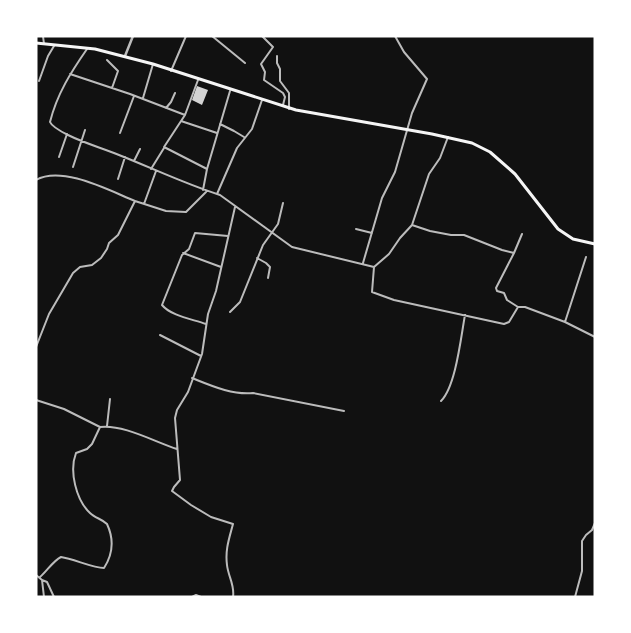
<svg xmlns="http://www.w3.org/2000/svg" width="631" height="633" font-family="Commissioner,sans-serif">
<style>
.building{fill:#d3d3d3}
.lines{fill:none;stroke-linecap:round;stroke-linejoin:round}
.minor{stroke:#bcbcbc;stroke-width:2}
.tertiary{stroke:#bcbcbc;stroke-width:2.5}
.trunk{stroke:#f5f5f5;stroke-width:3}
</style>
<rect width="100%" height="100%" fill="#111"/>
<path class="building" d="M 197,86 L 208,90 L 202,105 L 192,100 Z"/>
<g class="lines">
<path class="minor" d="M 43,36 L 44,44
M 212,36 L 245,63
M 262,36 L 273,47 L 261,64 L 265,72 L 264,80 L 283,93 L 285,97 L 283,105
M 87,49 C 71,72 57,94 50,122 C 52,127 62,132 68,135 C 84,143 102,148 119,155 C 152,168 185,184 220,195 L 292,247 L 374,267
M 277,56 L 277,63 L 280,69 L 280,81 L 289,93 L 289,109
M 107,60 L 118,71 L 112,88
M 171,71 L 186,36
M 70,74 L 130,94 L 185,115
M 198,80 L 185,115 L 164,147 L 207,169
M 39,81 L 48,56 L 54,46
M 143,98 L 153,64
M 166,108 L 171,102 L 175,93
M 181,121 L 217,133
M 220,124 L 234,131 L 244,137
M 120,133 L 134,96
M 448,137 L 440,158 L 429,174 L 412,225 L 400,238 L 389,254 L 374,267 L 372,292 L 394,300 L 504,324 L 509,322 L 518,307 L 525,307 L 565,322 L 595,337
M 59,157 L 67,134
M 134,161 L 140,149
M 73,167 L 85,130
M 151,169 L 164,148
M 118,179 L 125,157
M 36,180 C 62,165 110,191 135,201
M 203,190 L 207,169 L 230,91
M 217,194 L 237,148 L 252,129 L 262,100
M 144,204 L 156,171
M 412,225 L 430,231 L 451,235 L 464,235 L 502,250 L 514,253
M 356,229 L 372,233
M 183,253 L 221,267
M 257,258 L 266,263 L 270,267 L 268,278
M 363,263 L 382,198 L 395,172 L 412,113 L 427,79 L 404,52 L 395,36
M 518,307 L 507,300 L 504,293 L 497,291 L 496,288 L 514,253 L 522,234
M 230,312 L 240,302 L 263,245 L 278,224 L 283,203
M 565,322 L 586,257
M 206,324 C 192,319 171,316 162,305 L 182,255 L 189,249 L 195,233 L 228,236
M 160,335 L 201,356
M 36,347 L 49,314 L 73,273 L 80,267 L 92,265 L 101,258 L 107,249 L 109,243 L 118,235 L 135,201 L 166,211 L 186,212 L 206,192
M 192,378 C 212,386 232,395 253,393 L 344,411
M 36,400 L 64,409 L 100,427 L 92,444 L 87,449 L 76,453 C 69,471 76,500 90,513 C 95,518 102,519 107,524 C 114,539 113,554 104,568 C 93,568 74,559 61,557 C 53,561 47,571 40,577
M 441,401 C 456,386 461,336 465,315
M 107,426 L 110,399
M 100,427 C 123,424 155,442 177,449
M 36,575 L 42,580 L 44,597
M 42,580 L 47,582 L 54,597
M 192,597 L 196,595 L 201,597
M 233,597 C 235,585 228,576 227,565 C 225,550 229,539 233,524 L 211,517 L 191,505 L 172,491 L 174,487 L 180,480 L 175,418 L 177,410 L 188,392 L 202,354 L 208,314 L 216,291 L 235,207
M 575,597 L 582,571 L 582,541 L 586,535 L 592,530 L 595,523"/>
<path class="tertiary" d="M 125,56 L 133,36"/>
<path class="trunk" d="M 36,43 L 95,49 L 153,64 L 296,110 L 432,134 L 472,143 L 490,152 L 515,174 L 558,229 L 573,239 L 595,244"/>
</g>
<rect width="631" height="633" fill="none" stroke="#ffffff" stroke-width="75"/>
</svg>
